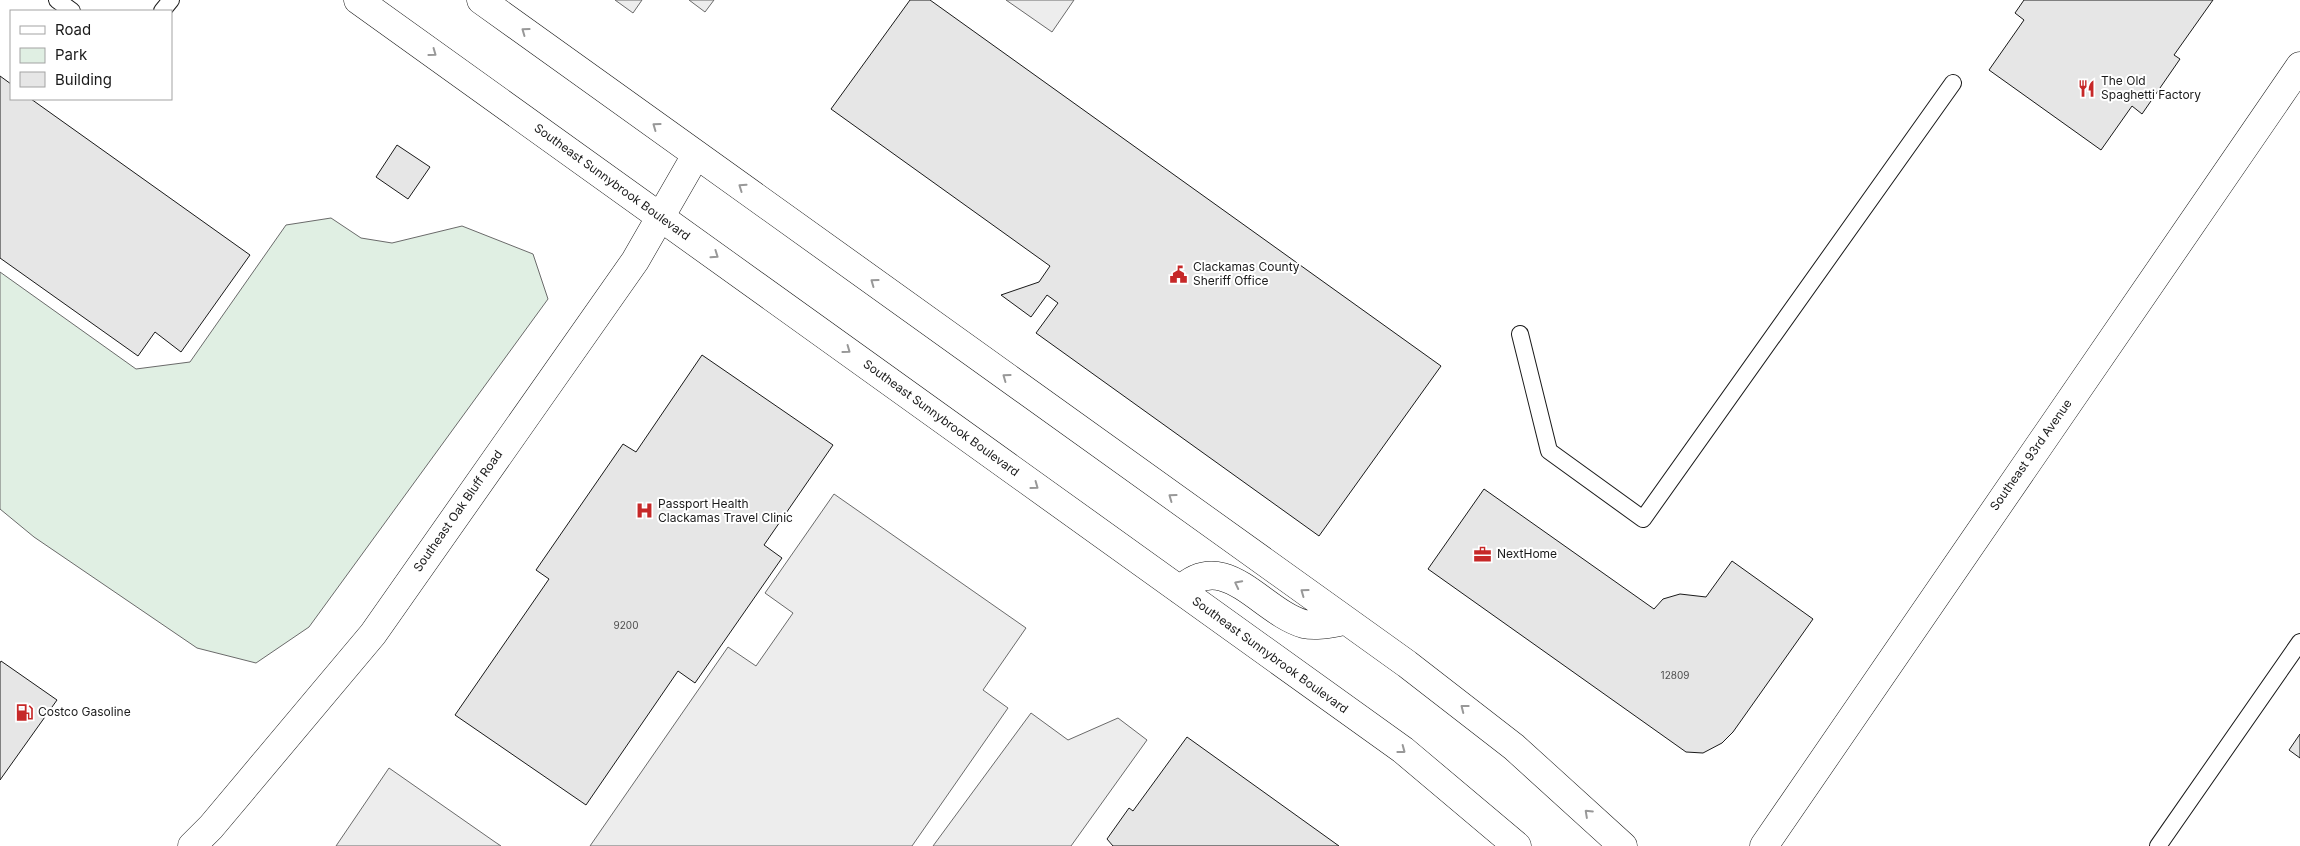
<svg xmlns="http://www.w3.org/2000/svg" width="2300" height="846" font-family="Inter,sans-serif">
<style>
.green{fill:#e0efe3;stroke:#6a6a6a}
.parking{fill:#ededed;stroke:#6a6a6a}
.building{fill:#e6e6e6;stroke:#1a1a1a}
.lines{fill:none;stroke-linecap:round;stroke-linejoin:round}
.service-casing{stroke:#1a1a1a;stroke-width:18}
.tertiary-casing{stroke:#1a1a1a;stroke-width:29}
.secondary-casing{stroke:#1a1a1a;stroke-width:29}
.service{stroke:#fff;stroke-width:16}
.tertiary{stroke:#fff;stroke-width:28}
.secondary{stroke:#fff;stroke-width:28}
.oneway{stroke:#989898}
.labels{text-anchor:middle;stroke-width:4;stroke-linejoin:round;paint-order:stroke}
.number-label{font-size:10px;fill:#4d4d4d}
.poi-label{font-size:12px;fill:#1a1a1a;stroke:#fff;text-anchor:start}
.street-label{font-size:12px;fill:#1a1a1a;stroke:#fff}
</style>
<rect width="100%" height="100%" fill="#fff"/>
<path class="green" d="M 331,218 L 361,238 L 392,243 L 462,226 L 533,254 L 548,299 L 309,627 L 256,663 L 197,648 L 34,537 L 0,509 L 0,272 L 136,369 L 190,362 L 286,225 Z"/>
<path class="parking" d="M 615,0 L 642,0 L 633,13 Z
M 689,0 L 714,0 L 705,12 Z
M 1006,0 L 1074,0 L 1052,32 Z
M 834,494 L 1026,628 L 983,690 L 1008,708 L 912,846 L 590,846 L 728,647 L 756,666 L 793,613 L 765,593 Z
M 1031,713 L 1068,740 L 1118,718 L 1147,740 L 1071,846 L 933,846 Z
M 389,768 L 495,842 L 501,846 L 336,846 Z"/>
<path class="building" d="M 910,0 L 930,0 L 1441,366 L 1319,536 L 1036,333 L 1058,303 L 1047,295 L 1031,317 L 1001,295 L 1039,282 L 1050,266 L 831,109 Z
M 2024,0 L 2213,0 L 2174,55 L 2180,59 L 2142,114 L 2132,106 L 2101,150 L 1989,70 L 2024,20 L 2015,13 Z
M 0,76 L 11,84 L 11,99 L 31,99 L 250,255 L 181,352 L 155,332 L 138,356 L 0,258 Z
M 397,145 L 430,167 L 408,199 L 376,177 Z
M 702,355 L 833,445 L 764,545 L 782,558 L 695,683 L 678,671 L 586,805 L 455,715 L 549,579 L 536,570 L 623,444 L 636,452 Z
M 1484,489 L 1654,609 L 1663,599 L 1680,594 L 1706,597 L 1732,561 L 1813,619 L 1733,732 L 1722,743 L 1703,753 L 1686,752 L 1428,569 Z
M 1,661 L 57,700 L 0,780 L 0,663 Z
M 2300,734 L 2300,758 L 2289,750 Z
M 1187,737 L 1339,846 L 1113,846 L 1107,839 L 1129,808 L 1133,811 Z"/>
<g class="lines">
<defs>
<path id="service" d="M 57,0 L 72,11
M 162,11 L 171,0
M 1520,334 L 1549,451 L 1643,519 L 1953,83
M 2158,846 L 2300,642"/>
<path id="tertiary" d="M 192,846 L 211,827 L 373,634 L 635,261 L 696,155
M 1764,846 L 2300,66"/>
<path id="secondary" d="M 358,0 L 1403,750 L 1517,846
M 481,0 L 1407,664 L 1514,747 L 1623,846
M 1180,590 C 1225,547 1261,612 1304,624 C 1317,627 1332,623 1345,621"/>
</defs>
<use href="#service" class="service-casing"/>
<use href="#tertiary" class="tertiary-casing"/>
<use href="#secondary" class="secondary-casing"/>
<use href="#service" class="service"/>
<use href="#tertiary" class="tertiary"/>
<use href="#secondary" class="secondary"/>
</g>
<defs><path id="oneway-chevron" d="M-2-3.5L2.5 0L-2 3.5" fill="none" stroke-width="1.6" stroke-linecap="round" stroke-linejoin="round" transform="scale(1.25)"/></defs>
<g class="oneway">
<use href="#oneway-chevron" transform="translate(525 31) rotate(-144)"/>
<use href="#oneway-chevron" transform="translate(433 53) rotate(36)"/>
<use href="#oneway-chevron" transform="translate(656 126) rotate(-144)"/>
<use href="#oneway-chevron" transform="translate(742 187) rotate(-145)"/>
<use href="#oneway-chevron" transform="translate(715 255) rotate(35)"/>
<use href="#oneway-chevron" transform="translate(874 282) rotate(-144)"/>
<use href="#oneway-chevron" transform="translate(847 350) rotate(36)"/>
<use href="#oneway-chevron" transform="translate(1006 377) rotate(-144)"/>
<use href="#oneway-chevron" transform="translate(1035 486) rotate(36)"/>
<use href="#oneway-chevron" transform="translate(1172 497) rotate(-144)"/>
<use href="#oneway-chevron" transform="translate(1238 584) rotate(-153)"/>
<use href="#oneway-chevron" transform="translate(1304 592) rotate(-144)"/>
<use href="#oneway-chevron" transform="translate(1464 708) rotate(-142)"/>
<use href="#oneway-chevron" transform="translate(1402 750) rotate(37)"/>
<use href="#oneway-chevron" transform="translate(1588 813) rotate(-137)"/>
</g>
<defs>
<symbol id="restaurant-bare" viewBox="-9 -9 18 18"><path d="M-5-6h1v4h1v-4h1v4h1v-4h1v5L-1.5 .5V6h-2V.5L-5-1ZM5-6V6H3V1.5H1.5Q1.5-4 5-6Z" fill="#c62828" stroke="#fff" stroke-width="2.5" paint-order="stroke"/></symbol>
<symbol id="civic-bare" viewBox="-9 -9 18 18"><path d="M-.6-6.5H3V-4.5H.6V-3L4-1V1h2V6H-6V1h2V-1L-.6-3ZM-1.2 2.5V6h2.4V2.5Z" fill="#c62828" stroke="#fff" stroke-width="2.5" paint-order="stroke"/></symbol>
<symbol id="hospital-bare" viewBox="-9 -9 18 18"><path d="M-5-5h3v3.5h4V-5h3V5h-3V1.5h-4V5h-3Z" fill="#c62828" stroke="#fff" stroke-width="2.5" paint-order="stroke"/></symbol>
<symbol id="office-bare" viewBox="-9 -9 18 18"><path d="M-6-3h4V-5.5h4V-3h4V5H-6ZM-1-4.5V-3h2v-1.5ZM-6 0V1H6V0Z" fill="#c62828" stroke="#fff" stroke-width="2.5" paint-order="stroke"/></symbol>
<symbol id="fuel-bare" viewBox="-9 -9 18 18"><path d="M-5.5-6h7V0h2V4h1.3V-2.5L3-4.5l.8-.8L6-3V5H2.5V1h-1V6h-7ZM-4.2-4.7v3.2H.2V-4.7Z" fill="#c62828" stroke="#fff" stroke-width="2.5" paint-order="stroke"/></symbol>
</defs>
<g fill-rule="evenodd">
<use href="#restaurant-bare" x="2074" y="76" width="25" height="25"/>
<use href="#civic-bare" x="1166" y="262" width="25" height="25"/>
<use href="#hospital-bare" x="632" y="498" width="25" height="25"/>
<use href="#office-bare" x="1470" y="542" width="25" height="25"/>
<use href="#fuel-bare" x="12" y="700" width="25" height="25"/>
</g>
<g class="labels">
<g class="number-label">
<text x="626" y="629">9200</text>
<text x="1675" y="679">12809</text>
</g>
<g class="poi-label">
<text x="2101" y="85">The Old<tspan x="2101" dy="14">Spaghetti Factory</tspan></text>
<text x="1193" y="271">Clackamas County<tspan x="1193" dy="14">Sheriff Office</tspan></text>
<text x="658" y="508">Passport Health<tspan x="658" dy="14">Clackamas Travel Clinic</tspan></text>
<text x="1497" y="558">NextHome</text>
<text x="38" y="716">Costco Gasoline</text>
</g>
<g class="street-label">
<text transform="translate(612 182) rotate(36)" y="4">Southeast Sunnybrook Boulevard</text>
<text transform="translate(941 418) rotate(36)" y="4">Southeast Sunnybrook Boulevard</text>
<text transform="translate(2031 455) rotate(-55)" y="4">Southeast 93rd Avenue</text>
<text transform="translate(458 511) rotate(-55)" y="4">Southeast Oak Bluff Road</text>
<text transform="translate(1270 655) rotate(36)" y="4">Southeast Sunnybrook Boulevard</text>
</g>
</g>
<rect x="10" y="10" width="162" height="90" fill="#ffffff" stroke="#a3a3a3"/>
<rect x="20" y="26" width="25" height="8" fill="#ffffff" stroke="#a3a3a3"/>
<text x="55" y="35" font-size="15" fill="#1a1a1a">Road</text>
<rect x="20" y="48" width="25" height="15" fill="#e0efe3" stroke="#a3a3a3"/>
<text x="55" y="60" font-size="15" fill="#1a1a1a">Park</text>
<rect x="20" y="72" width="25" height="15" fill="#e6e6e6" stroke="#a3a3a3"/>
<text x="55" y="85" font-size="15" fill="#1a1a1a">Building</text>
</svg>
